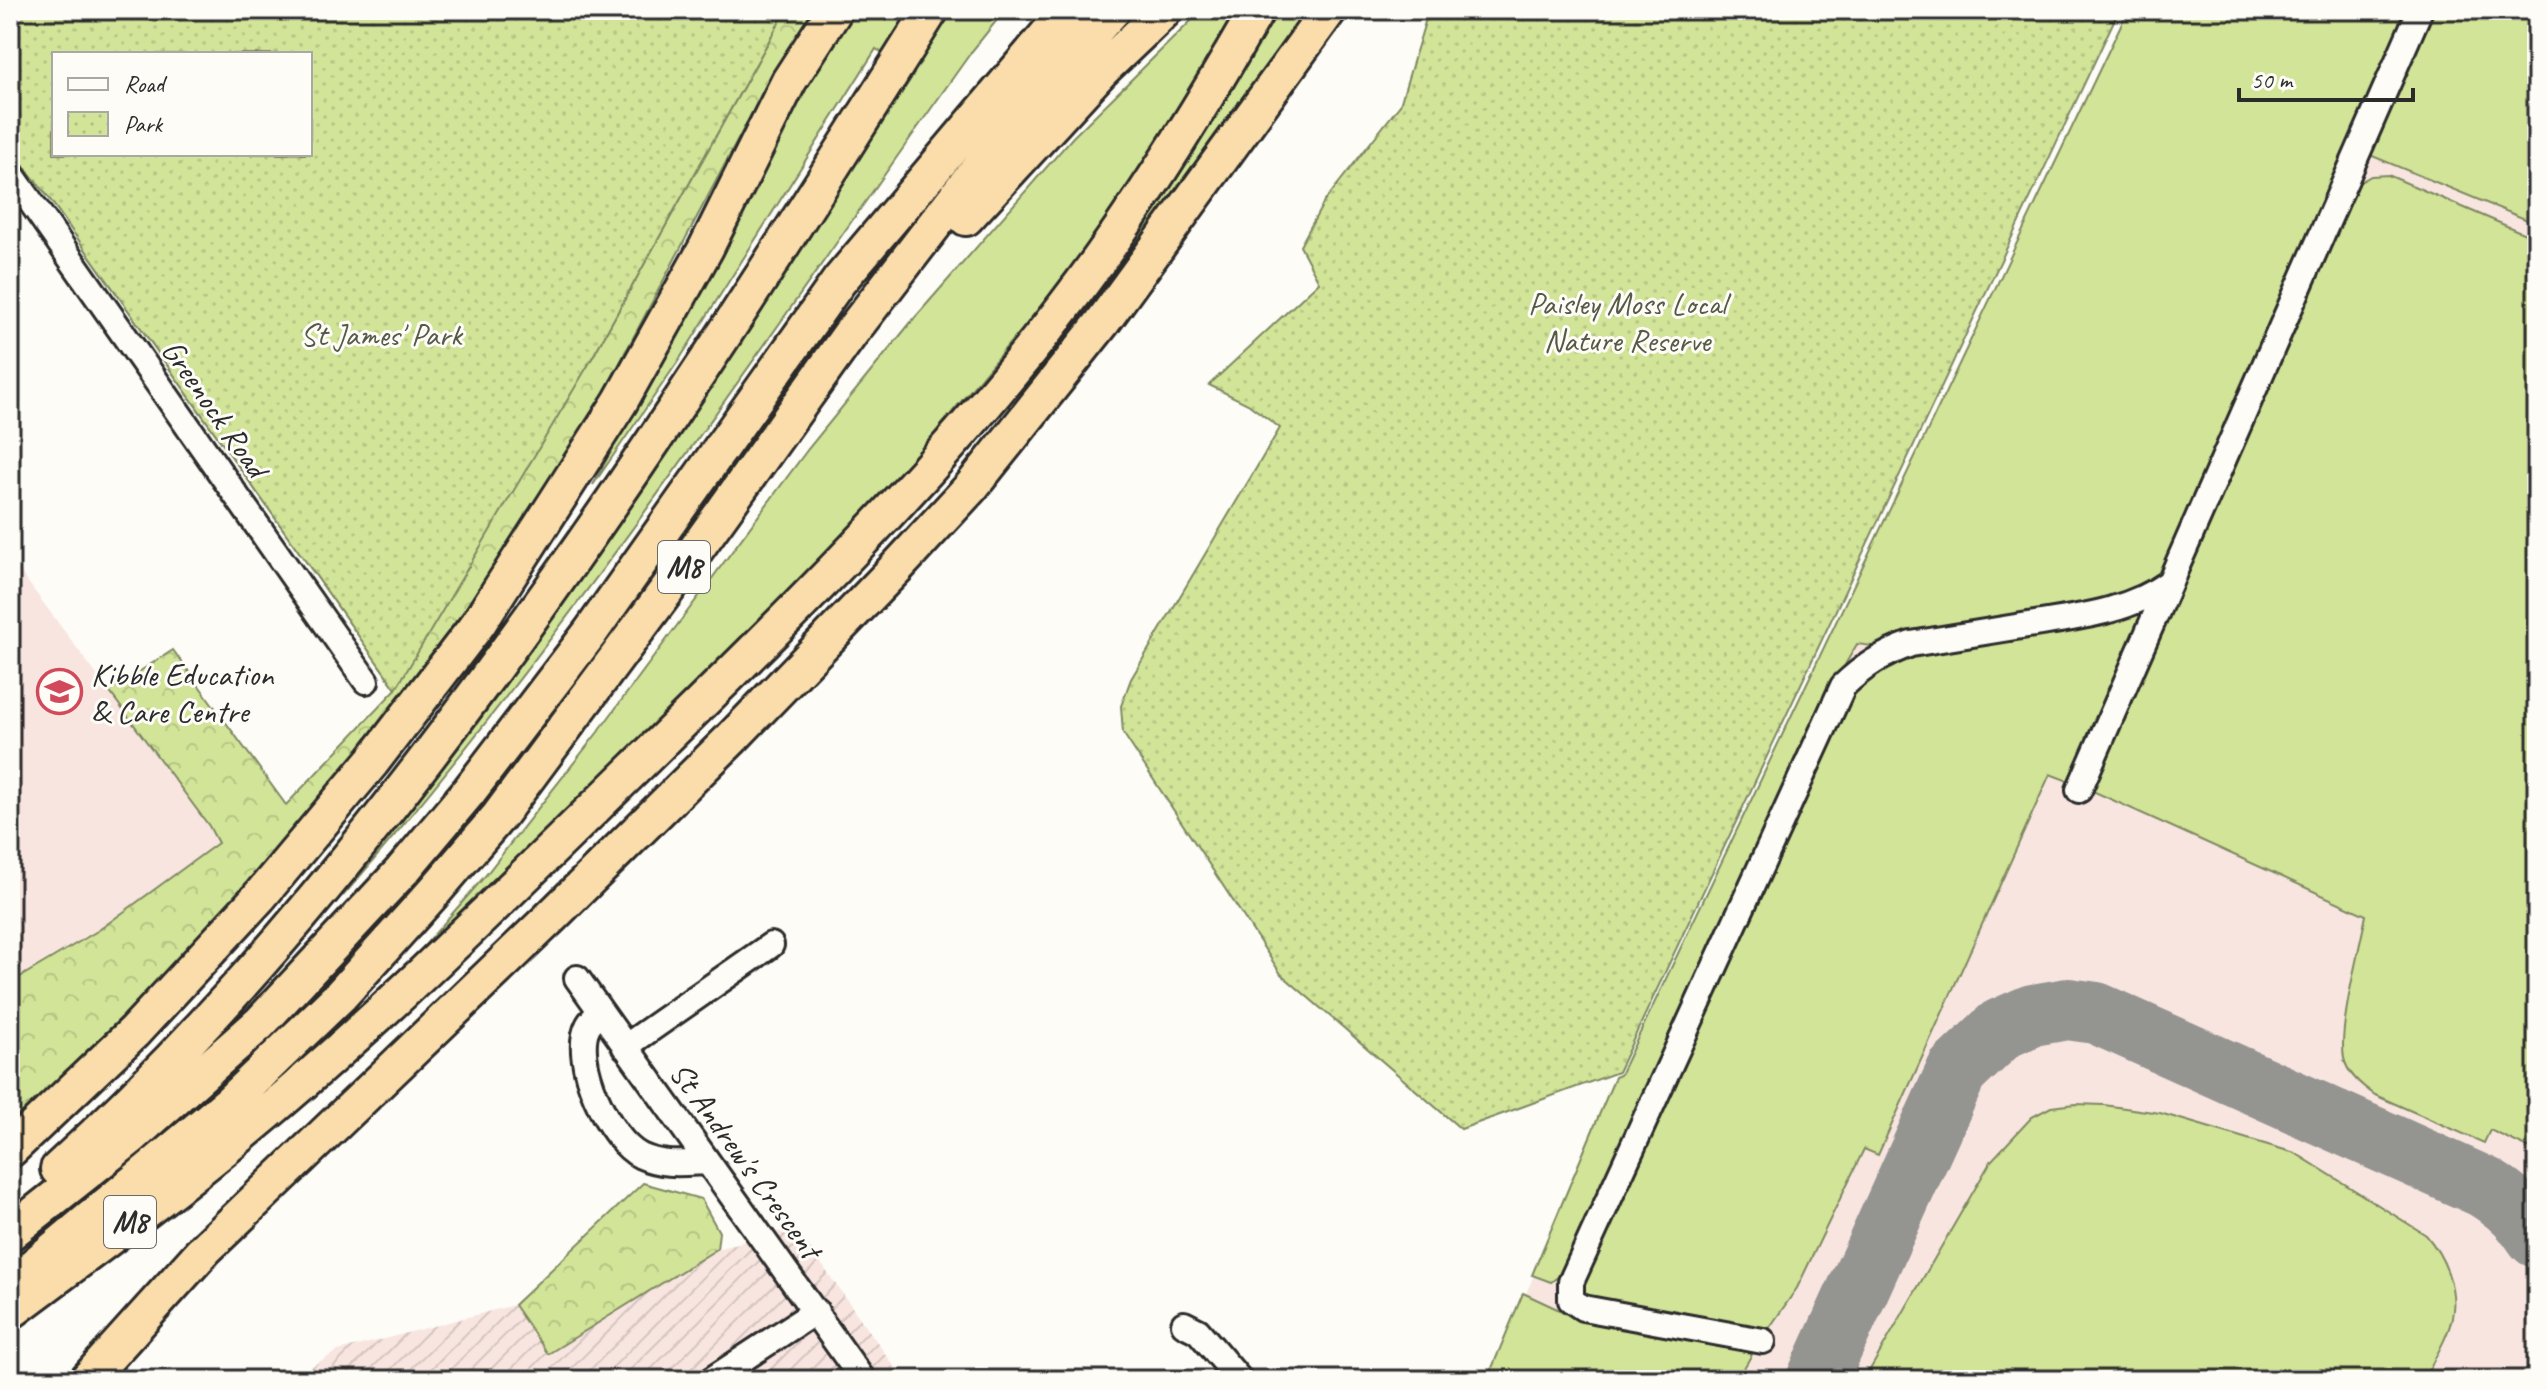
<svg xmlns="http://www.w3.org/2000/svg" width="2547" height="1390" font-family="Caveat,sans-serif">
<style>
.built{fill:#f8e5e0}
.industrial{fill:url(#industrial-furrows)}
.green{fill:#d2e498;stroke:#7e8862;stroke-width:2}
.forest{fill:url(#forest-crowns);stroke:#7e8862;stroke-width:2}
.park{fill:url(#park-dots);stroke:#7e8862;stroke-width:2;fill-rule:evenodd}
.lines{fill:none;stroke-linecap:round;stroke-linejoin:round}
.taxiway{stroke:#949491;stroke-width:62}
.minor-casing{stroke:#2b2b2b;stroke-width:30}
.highway-casing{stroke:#2b2b2b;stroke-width:40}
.minor{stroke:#fdfcf7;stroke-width:24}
.highway{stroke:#faddab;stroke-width:34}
.labels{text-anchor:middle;stroke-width:6;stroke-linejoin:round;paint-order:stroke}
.shield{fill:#fdfcf7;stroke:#6a6a68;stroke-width:2}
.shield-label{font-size:30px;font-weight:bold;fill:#2b2b2b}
.park-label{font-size:32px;fill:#555946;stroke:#fdfcf7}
.street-label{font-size:32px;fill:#2b2b2b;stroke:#fdfcf7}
.poi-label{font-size:32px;fill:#2b2b2b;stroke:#fdfcf7;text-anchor:start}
</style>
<defs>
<pattern id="industrial-furrows" width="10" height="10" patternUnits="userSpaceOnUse" patternTransform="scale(2)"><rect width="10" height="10" fill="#f8e5e0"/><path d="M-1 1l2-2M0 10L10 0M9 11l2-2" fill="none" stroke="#d5c5c0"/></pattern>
<pattern id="forest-crowns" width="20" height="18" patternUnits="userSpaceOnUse" patternTransform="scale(2)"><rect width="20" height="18" fill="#d2e498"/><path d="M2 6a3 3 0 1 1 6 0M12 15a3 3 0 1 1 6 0" fill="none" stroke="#b4c483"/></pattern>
<pattern id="park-dots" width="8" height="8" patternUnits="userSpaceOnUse" patternTransform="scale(2)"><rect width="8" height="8" fill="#d2e498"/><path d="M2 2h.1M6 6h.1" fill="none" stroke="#b4c483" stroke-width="1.8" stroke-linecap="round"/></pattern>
</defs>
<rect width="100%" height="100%" fill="#fdfcf7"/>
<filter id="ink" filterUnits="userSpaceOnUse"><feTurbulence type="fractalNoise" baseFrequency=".0125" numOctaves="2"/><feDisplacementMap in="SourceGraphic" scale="16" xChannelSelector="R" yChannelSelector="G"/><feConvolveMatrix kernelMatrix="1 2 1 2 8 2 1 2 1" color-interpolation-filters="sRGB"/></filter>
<g filter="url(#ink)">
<path class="built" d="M 2128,10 L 2537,10 L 2537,1380 L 1490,1380 L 1533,1277 Z
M 10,558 L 209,826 L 218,844 L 99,930 L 10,983 Z"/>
<path class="industrial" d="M 795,1227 L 904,1380 L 288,1380 L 338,1351 L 514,1305 L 549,1354 L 717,1249 Z"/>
<path class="green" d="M 851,10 L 1005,10 L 972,51 C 768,337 573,630 343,896 L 515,671 L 644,489 L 914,74 L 876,49 L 679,360 L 593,485 L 788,121 Z
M 1202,10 L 1307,10 L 1217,132 L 1053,364 L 1013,339 L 925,445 L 787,594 L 412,960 L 485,876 L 598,732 L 808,449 L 912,321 L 1073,137 Z
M 2128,10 L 2413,10 L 2165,574 L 2131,594 L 1880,647 L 1857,644 L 1846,663 L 1567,1270 L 1551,1282 L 1532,1275 L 1615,1077 L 1620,1075 Z
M 2428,10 L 2537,10 L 2537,224 L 2365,153 Z
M 2388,175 L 2537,239 L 2537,1152 L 2490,1130 L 2484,1143 L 2375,1095 C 2362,1086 2347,1074 2344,1058 C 2338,1028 2360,948 2366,915 L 2086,788 L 2355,185 L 2371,176 Z
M 2144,608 L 2151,611 L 2076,784 L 2050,774 L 1878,1155 L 1864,1149 L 1797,1288 L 1768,1330 L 1579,1294 L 1846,690 L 1905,654 Z
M 2076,1104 L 2104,1105 L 2160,1113 L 2295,1153 L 2426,1235 C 2444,1256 2458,1288 2452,1317 C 2448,1338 2433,1360 2424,1380 L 1864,1380 L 1991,1161 L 2032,1117 L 2051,1107 Z
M 1523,1293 L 1566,1313 L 1589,1319 L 1754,1351 L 1737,1380 L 1487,1380 Z"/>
<path class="forest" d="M 786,10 L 820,10 L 772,75 L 567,463 L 443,653 L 253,889 L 10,1126 L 10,983 L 99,930 L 218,843 L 209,826 L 109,691 L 173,650 L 286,805 L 396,689 L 44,191 L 10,149 L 10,58 L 54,154 L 587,367 Z
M 643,1183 L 701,1199 L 719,1232 L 717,1249 L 548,1354 L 514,1305 Z"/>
<path class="park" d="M 10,10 L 786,10 L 587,367 L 396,689 L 44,191 L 10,149 ZM 54,54 L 310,54 L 310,154 L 54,154 Z
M 1431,10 L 2119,10 L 1618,1072 L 1461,1129 L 1281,974 L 1123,733 L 1121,706 L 1131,679 L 1280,428 L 1248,404 L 1209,385 L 1319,282 L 1300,246 L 1324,202 L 1400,105 L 1425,22 Z"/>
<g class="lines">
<path class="taxiway" d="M 1817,1380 L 1957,1071 L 2001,1029 L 2033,1015 L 2068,1009 L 2096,1013 L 2484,1187 C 2507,1201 2522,1215 2537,1237"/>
<defs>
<path id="minor" d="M 10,172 L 366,681
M 2079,790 L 2420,10
M 577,978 L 863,1380
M 600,1012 C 596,1016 590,1021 588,1026 C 571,1059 609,1141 641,1156 C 663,1166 683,1163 707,1162
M 625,1047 L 771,945
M 1184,1324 L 1198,1331 L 1240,1380
M 1763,1341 L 1583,1308 L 1571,1300 L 1571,1282 L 1843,686 C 1864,666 1883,654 1911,644 C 1950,638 1989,631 2028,625 C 2078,617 2129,612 2170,582
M 711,1380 L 816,1311"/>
<path id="highway" d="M 966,218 L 1101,71 L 1165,10
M 10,1150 L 134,1032 L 259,897 L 372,762 L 478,624 L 620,402 L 706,248 L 789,81 L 835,10
M 58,1169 C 218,1024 353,859 481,686 C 642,468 787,240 931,10
M 10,1233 L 130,1138 L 260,1023 L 402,871 L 470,790 L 590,633 L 839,281 L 1068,10
M 14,1282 L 230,1102 L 340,996 L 433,893 L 499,816 L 667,590 L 850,334 L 962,189 L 1056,73 L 1113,10
M 10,1312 C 90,1252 172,1193 248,1129 C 384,1016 509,891 635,768 C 800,606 966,445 1101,257 C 1158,177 1209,94 1257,10
M 87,1380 L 205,1249 L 552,916 L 731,739 L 899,565 L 972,486 L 1102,323 L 1329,10"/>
</defs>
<use href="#minor" class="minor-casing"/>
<use href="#highway" class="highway-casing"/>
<use href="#minor" class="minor"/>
<use href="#highway" class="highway"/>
</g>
</g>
<defs>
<symbol id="school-ring" viewBox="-11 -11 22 22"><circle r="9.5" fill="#fdfcf7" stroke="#d1495b" stroke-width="1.5"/><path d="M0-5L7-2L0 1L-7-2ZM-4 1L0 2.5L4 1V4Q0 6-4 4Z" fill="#d1495b"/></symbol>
</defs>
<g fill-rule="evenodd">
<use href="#school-ring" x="34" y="666" width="51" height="51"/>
</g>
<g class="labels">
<g class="shield">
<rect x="658" y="541" width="52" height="52" rx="6"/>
<rect x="104" y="1196" width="52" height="52" rx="6"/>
</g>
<g class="shield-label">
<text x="684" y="577">M8</text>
<text x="130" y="1232">M8</text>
</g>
<g class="park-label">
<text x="1627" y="314">Paisley Moss Local<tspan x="1627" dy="37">Nature Reserve</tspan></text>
<text x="381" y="345">St James' Park</text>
</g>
<g class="street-label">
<text transform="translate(215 408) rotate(55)" y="11">Greenock Road</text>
<text transform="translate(746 1160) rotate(54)" y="11">St Andrew's Crescent</text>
</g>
<g class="poi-label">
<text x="91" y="685">Kibble Education<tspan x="91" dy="37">&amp; Care Centre</tspan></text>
</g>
</g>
<rect width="2547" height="1390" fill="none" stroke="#fdfcf7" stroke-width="40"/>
<rect x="20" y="20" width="2507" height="1350" fill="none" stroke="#2b2b2b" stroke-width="3" filter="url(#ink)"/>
<rect x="52" y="52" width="260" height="104" fill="#fdfcf7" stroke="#a9a8a5" stroke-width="2"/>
<rect x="68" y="78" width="40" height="12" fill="#fdfcf7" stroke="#a9a8a5" stroke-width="2"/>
<text x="124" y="92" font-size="24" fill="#2b2b2b">Road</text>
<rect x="68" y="112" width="40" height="24" fill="url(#park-dots)" stroke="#a9a8a5" stroke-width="2"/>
<text x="124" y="132" font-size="24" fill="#2b2b2b">Park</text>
<path d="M2239 88v12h174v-12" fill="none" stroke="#2b2b2b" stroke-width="4"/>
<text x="2251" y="88" font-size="24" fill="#2b2b2b" stroke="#fdfcf7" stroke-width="6" paint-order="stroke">50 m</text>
</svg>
